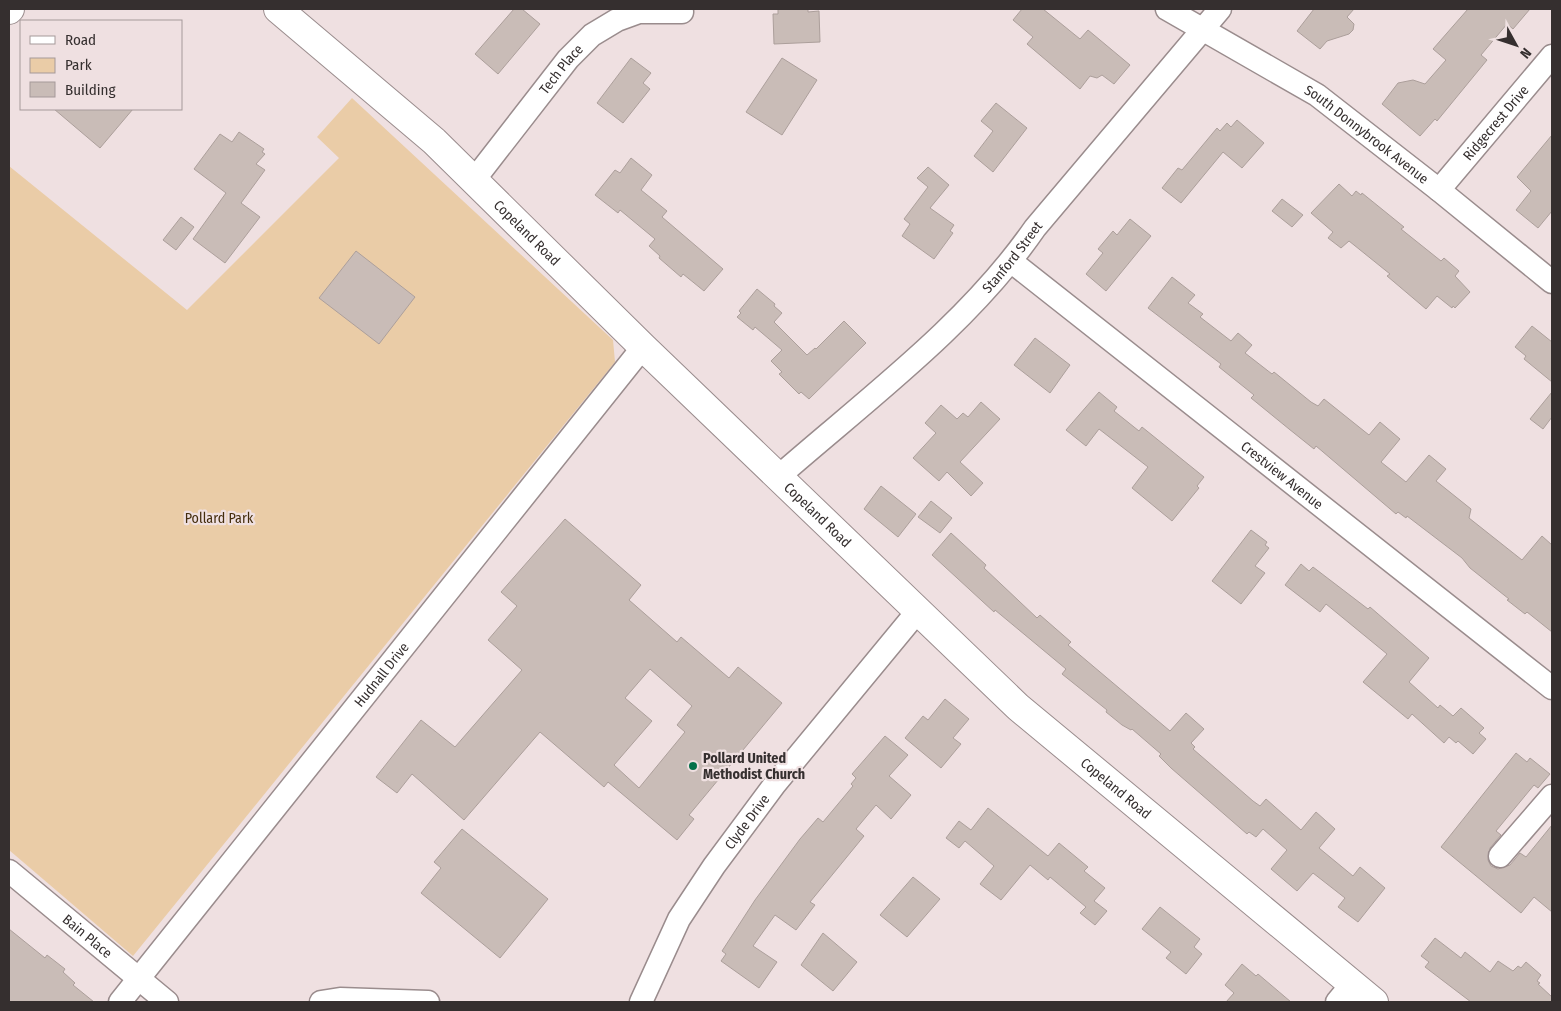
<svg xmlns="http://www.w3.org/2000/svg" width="1561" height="1011" font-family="'Fira Sans Condensed',sans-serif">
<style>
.green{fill:#eacca7}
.building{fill:#c9bcb7;stroke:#ac9f9b;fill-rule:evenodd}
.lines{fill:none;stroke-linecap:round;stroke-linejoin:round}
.minor-casing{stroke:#9a8c8d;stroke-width:25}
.tertiary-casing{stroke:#9a8c8d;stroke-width:30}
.minor{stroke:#fff;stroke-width:22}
.tertiary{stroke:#fff;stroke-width:28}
.poi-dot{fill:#03714a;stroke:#efe0e1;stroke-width:2}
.labels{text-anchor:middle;stroke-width:4.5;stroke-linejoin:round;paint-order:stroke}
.street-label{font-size:14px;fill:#352f2f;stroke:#efe0e1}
.park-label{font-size:14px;fill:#442d0d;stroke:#efe0e1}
.poi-label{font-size:14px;font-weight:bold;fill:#352f2f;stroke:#efe0e1;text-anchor:start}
</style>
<rect width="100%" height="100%" fill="#efe0e1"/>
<path class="green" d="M 352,98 L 613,340 L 615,362 L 133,956 L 9,850 L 9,166 L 187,310 L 339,158 L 317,137 Z"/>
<path class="building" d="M 514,9 L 522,9 L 540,24 L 498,74 L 475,54 Z
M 778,9 L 808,9 L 808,12 L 819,11 L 820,42 L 774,44 L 773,14 L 778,14 Z
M 1022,9 L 1043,9 L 1080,39 L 1088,30 L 1130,65 L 1114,84 L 1102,75 L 1097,78 L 1090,76 L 1080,89 L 1027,44 L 1033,37 L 1013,20 Z
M 1314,9 L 1354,9 L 1347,17 L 1354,24 L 1353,30 L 1349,34 L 1327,41 L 1320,49 L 1297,31 Z
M 1468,9 L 1530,9 L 1513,29 L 1507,24 L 1481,55 L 1487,60 L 1437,121 L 1435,119 L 1420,136 L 1382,104 L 1398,83 L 1413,80 L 1425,84 L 1446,60 L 1433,49 Z
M 631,58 L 651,73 L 643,83 L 650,89 L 623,123 L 597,103 Z
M 782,58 L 817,80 L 782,135 L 746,112 Z
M 996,103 L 1027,128 L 993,172 L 974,156 L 993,131 L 981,121 Z
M 54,109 L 133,109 L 100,148 Z
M 1237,120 L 1264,143 L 1242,168 L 1223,152 L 1181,203 L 1162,188 L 1178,168 L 1182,170 L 1217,128 L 1220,131 L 1227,123 L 1231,127 Z
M 239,132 L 264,149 L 262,152 L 265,154 L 256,164 L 265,170 L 241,203 L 260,217 L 225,263 L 193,239 L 226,193 L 194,169 L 220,134 L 232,142 Z
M 1552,135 L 1552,211 L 1538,228 L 1516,210 L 1531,191 L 1517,177 Z
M 631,158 L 652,175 L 641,190 L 667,211 L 662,217 L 723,269 L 704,291 L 683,274 L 681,277 L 659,258 L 660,256 L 649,246 L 655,239 L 620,210 L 618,213 L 595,195 L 615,170 L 620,173 Z
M 928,167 L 949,185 L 930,208 L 954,225 L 950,231 L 953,233 L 934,259 L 902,236 L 910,224 L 904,219 L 928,187 L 917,178 Z
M 1339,184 L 1352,196 L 1356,191 L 1361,195 L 1362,193 L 1404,227 L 1401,229 L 1441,261 L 1444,258 L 1459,271 L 1455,276 L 1470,292 L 1455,308 L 1453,306 L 1452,308 L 1437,296 L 1426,309 L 1387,276 L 1390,274 L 1349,241 L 1341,248 L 1328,238 L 1333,232 L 1311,213 Z
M 1282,199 L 1303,215 L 1292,227 L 1272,211 Z
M 181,217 L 194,227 L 176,250 L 163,240 Z
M 1130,219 L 1151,236 L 1106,291 L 1086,274 L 1103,253 L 1098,249 L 1113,231 L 1117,235 Z
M 356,251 L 415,297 L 379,344 L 319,298 Z
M 1172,277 L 1195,295 L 1188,303 L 1203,314 L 1200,317 L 1231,341 L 1238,333 L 1252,345 L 1245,353 L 1272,374 L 1274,372 L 1311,402 L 1318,406 L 1324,399 L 1369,435 L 1380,422 L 1400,439 L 1381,462 L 1406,482 L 1429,455 L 1446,469 L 1436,481 L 1471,509 L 1469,518 L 1522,560 L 1542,536 L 1552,545 L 1552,632 L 1527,612 L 1525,614 L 1507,600 L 1509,599 L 1470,568 L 1462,558 L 1407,516 L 1406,518 L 1398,512 L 1396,514 L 1316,446 L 1314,449 L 1289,429 L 1251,398 L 1254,395 L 1219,367 L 1221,364 L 1148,308 Z
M 757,289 L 775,304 L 774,306 L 782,313 L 774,322 L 807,355 L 815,348 L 816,349 L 844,321 L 866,343 L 809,399 L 801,392 L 799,394 L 779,374 L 782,372 L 771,361 L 782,350 L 755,327 L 753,330 L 737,317 L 741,313 L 739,311 Z
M 1532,326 L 1552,342 L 1552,382 L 1524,359 L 1526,356 L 1515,347 Z
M 1035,338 L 1070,365 L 1050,393 L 1014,365 Z
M 1099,392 L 1117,407 L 1114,411 L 1139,431 L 1142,427 L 1204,477 L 1197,486 L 1199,488 L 1172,521 L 1132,488 L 1148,467 L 1099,429 L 1086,446 L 1066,430 Z
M 1552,392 L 1552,417 L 1543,429 L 1530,419 Z
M 981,402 L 1000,419 L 960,462 L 983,483 L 971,496 L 947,472 L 939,481 L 913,458 L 936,433 L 925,423 L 941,405 L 957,419 L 963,413 L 968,417 Z
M 881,486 L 916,514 L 898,537 L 864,509 Z
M 931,501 L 952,518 L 940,533 L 918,517 Z
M 565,519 L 641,585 L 629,600 L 677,642 L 681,637 L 729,678 L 738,667 L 782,703 L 689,815 L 694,819 L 677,840 L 608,782 L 604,787 L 540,732 L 464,820 L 412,774 L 397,793 L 376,777 L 421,720 L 455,747 L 522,670 L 488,640 L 517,606 L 501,592 ZM 650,669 L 692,706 L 677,725 L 685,732 L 639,788 L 614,765 L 652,721 L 625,698 Z
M 1251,530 L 1267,542 L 1265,545 L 1269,548 L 1255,566 L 1265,573 L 1241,604 L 1212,581 Z
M 951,533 L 986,565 L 984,568 L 1037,618 L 1040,615 L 1071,642 L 1068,645 L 1170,731 L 1186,713 L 1204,729 L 1191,743 L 1195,747 L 1193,749 L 1253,801 L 1260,806 L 1266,799 L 1301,830 L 1316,812 L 1335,829 L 1319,848 L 1353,876 L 1360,867 L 1385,888 L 1358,922 L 1338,907 L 1345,898 L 1313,873 L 1297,891 L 1271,869 L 1287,850 L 1263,829 L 1256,837 L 1249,832 L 1247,834 L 1171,768 L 1159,756 L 1161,754 L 1132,729 L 1131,730 L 1122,725 L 1106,712 L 1107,710 L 1062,674 L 1066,669 L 995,610 L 994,612 L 932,555 Z
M 1301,564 L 1309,571 L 1313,567 L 1368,609 L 1370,607 L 1429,658 L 1409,682 L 1438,708 L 1440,705 L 1453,716 L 1461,708 L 1484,728 L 1479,733 L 1486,739 L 1473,754 L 1458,741 L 1456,743 L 1449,737 L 1444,743 L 1412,714 L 1408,719 L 1363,682 L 1387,654 L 1326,604 L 1320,612 L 1285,585 Z
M 945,699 L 969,719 L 953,738 L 961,744 L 941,768 L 905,738 L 923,716 L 928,720 Z
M 885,736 L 908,755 L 889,776 L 911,795 L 891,819 L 876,805 L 856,829 L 864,836 L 810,902 L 815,905 L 796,930 L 775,915 L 753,946 L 777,962 L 759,988 L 721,961 L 726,954 L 722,951 L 755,900 L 800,839 L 818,818 L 823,822 L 853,786 L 851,784 L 856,778 L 852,774 Z
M 1516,753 L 1527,762 L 1530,758 L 1550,774 L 1538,788 L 1534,785 L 1496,831 L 1501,835 L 1490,848 L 1488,860 L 1491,866 L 1498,869 L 1510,865 L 1520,853 L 1526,857 L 1552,825 L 1552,912 L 1534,897 L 1521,913 L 1441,847 Z
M 988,808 L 1048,856 L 1059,843 L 1088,867 L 1084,871 L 1105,888 L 1094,901 L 1107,911 L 1095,925 L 1080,913 L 1086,907 L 1050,877 L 1048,880 L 1030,865 L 1001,900 L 980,884 L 994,866 L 965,841 L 959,848 L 946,838 L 959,821 L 971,830 Z
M 462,829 L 548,899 L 500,958 L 421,893 L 441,868 L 434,862 Z
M 913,877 L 940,899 L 907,937 L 880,915 Z
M 1160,907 L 1200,939 L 1194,947 L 1202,954 L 1186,974 L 1166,958 L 1171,952 L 1142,929 Z
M 9,929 L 45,958 L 47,955 L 65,969 L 63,972 L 75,983 L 73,985 L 94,1002 L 9,1002 Z
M 823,933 L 857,962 L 833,991 L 801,965 Z
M 1435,938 L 1461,958 L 1465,952 L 1490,972 L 1498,961 L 1513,971 L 1518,966 L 1521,968 L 1526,962 L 1541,975 L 1537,981 L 1540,983 L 1538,984 L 1552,997 L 1552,1002 L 1471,1002 L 1425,967 L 1429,962 L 1421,956 Z
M 1242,964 L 1256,976 L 1258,974 L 1291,1002 L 1226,1002 L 1234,993 L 1225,985 Z"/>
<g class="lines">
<defs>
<g id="minor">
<path id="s1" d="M 1167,9 L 1317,95 L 1439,190 L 1552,282"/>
<path id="s2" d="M 474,180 L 568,59 L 592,35 L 617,20 L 639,12 L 682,12"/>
<path id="s3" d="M 1439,190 L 1552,56"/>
<path id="s4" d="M 1012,262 L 1552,688"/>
<path id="s5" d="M 778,477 C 867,399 968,325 1035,228 L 1220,9"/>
<path d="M 1500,856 L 1552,796"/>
<path id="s6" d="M 9,871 L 167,1002"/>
<path id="s7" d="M 120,1002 L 643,347"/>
<path d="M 321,1002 L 340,999 L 428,1002"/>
<path id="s8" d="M 641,1002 L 679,919 L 714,866 L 775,784 L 917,612"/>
<path d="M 1337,1002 L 1352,984"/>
</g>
<g id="tertiary">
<path id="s9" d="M 278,9 L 434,141 L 643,347 L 1018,707 L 1374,1002"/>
<path d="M 9,10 L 10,9"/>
</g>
</defs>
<use href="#minor" class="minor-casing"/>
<use href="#tertiary" class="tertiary-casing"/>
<use href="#minor" class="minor"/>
<use href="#tertiary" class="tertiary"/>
</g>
<circle class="poi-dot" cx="693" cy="766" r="5"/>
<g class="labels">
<g class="street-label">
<text dy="5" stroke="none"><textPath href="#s2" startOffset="141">Tech Place</textPath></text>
<text dy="5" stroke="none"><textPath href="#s3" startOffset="88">Ridgecrest Drive</textPath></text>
<text dy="5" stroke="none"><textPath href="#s1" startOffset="236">South Donnybrook Avenue</textPath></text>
<text dy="5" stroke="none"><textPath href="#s9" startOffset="335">Copeland Road</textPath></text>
<text dy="5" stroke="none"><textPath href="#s5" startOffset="322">Stanford Street</textPath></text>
<text dy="5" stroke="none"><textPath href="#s4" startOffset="344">Crestview Avenue</textPath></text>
<text dy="5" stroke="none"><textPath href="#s9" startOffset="740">Copeland Road</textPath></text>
<text dy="5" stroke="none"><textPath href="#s7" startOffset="419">Hudnall Drive</textPath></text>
<text dy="5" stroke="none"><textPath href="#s9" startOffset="1145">Copeland Road</textPath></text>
<text dy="5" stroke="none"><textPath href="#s8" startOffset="210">Clyde Drive</textPath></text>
<text dy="5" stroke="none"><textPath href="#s6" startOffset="102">Bain Place</textPath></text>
</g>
<g class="park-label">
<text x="219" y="523">Pollard Park</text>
</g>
<g class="poi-label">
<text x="703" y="763">Pollard United<tspan x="703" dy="16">Methodist Church</tspan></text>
</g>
</g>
<rect width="1561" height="1011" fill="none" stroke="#352f2f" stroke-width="20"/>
<rect x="20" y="20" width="162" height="90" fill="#efe0e1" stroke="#a5999a"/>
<rect x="30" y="36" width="25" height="8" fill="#ffffff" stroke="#a5999a"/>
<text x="65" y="45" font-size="15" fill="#352f2f">Road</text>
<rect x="30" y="58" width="25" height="15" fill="#eacca7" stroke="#a5999a"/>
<text x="65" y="70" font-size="15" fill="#352f2f">Park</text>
<rect x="30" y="82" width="25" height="15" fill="#c9bcb7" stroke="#a5999a"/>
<text x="65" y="95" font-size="15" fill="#352f2f">Building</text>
<g transform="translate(1516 45) rotate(130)" stroke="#efe0e1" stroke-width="4" paint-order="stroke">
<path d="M0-4L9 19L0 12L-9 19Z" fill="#352f2f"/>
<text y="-8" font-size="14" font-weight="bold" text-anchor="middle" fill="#352f2f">N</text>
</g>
</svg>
